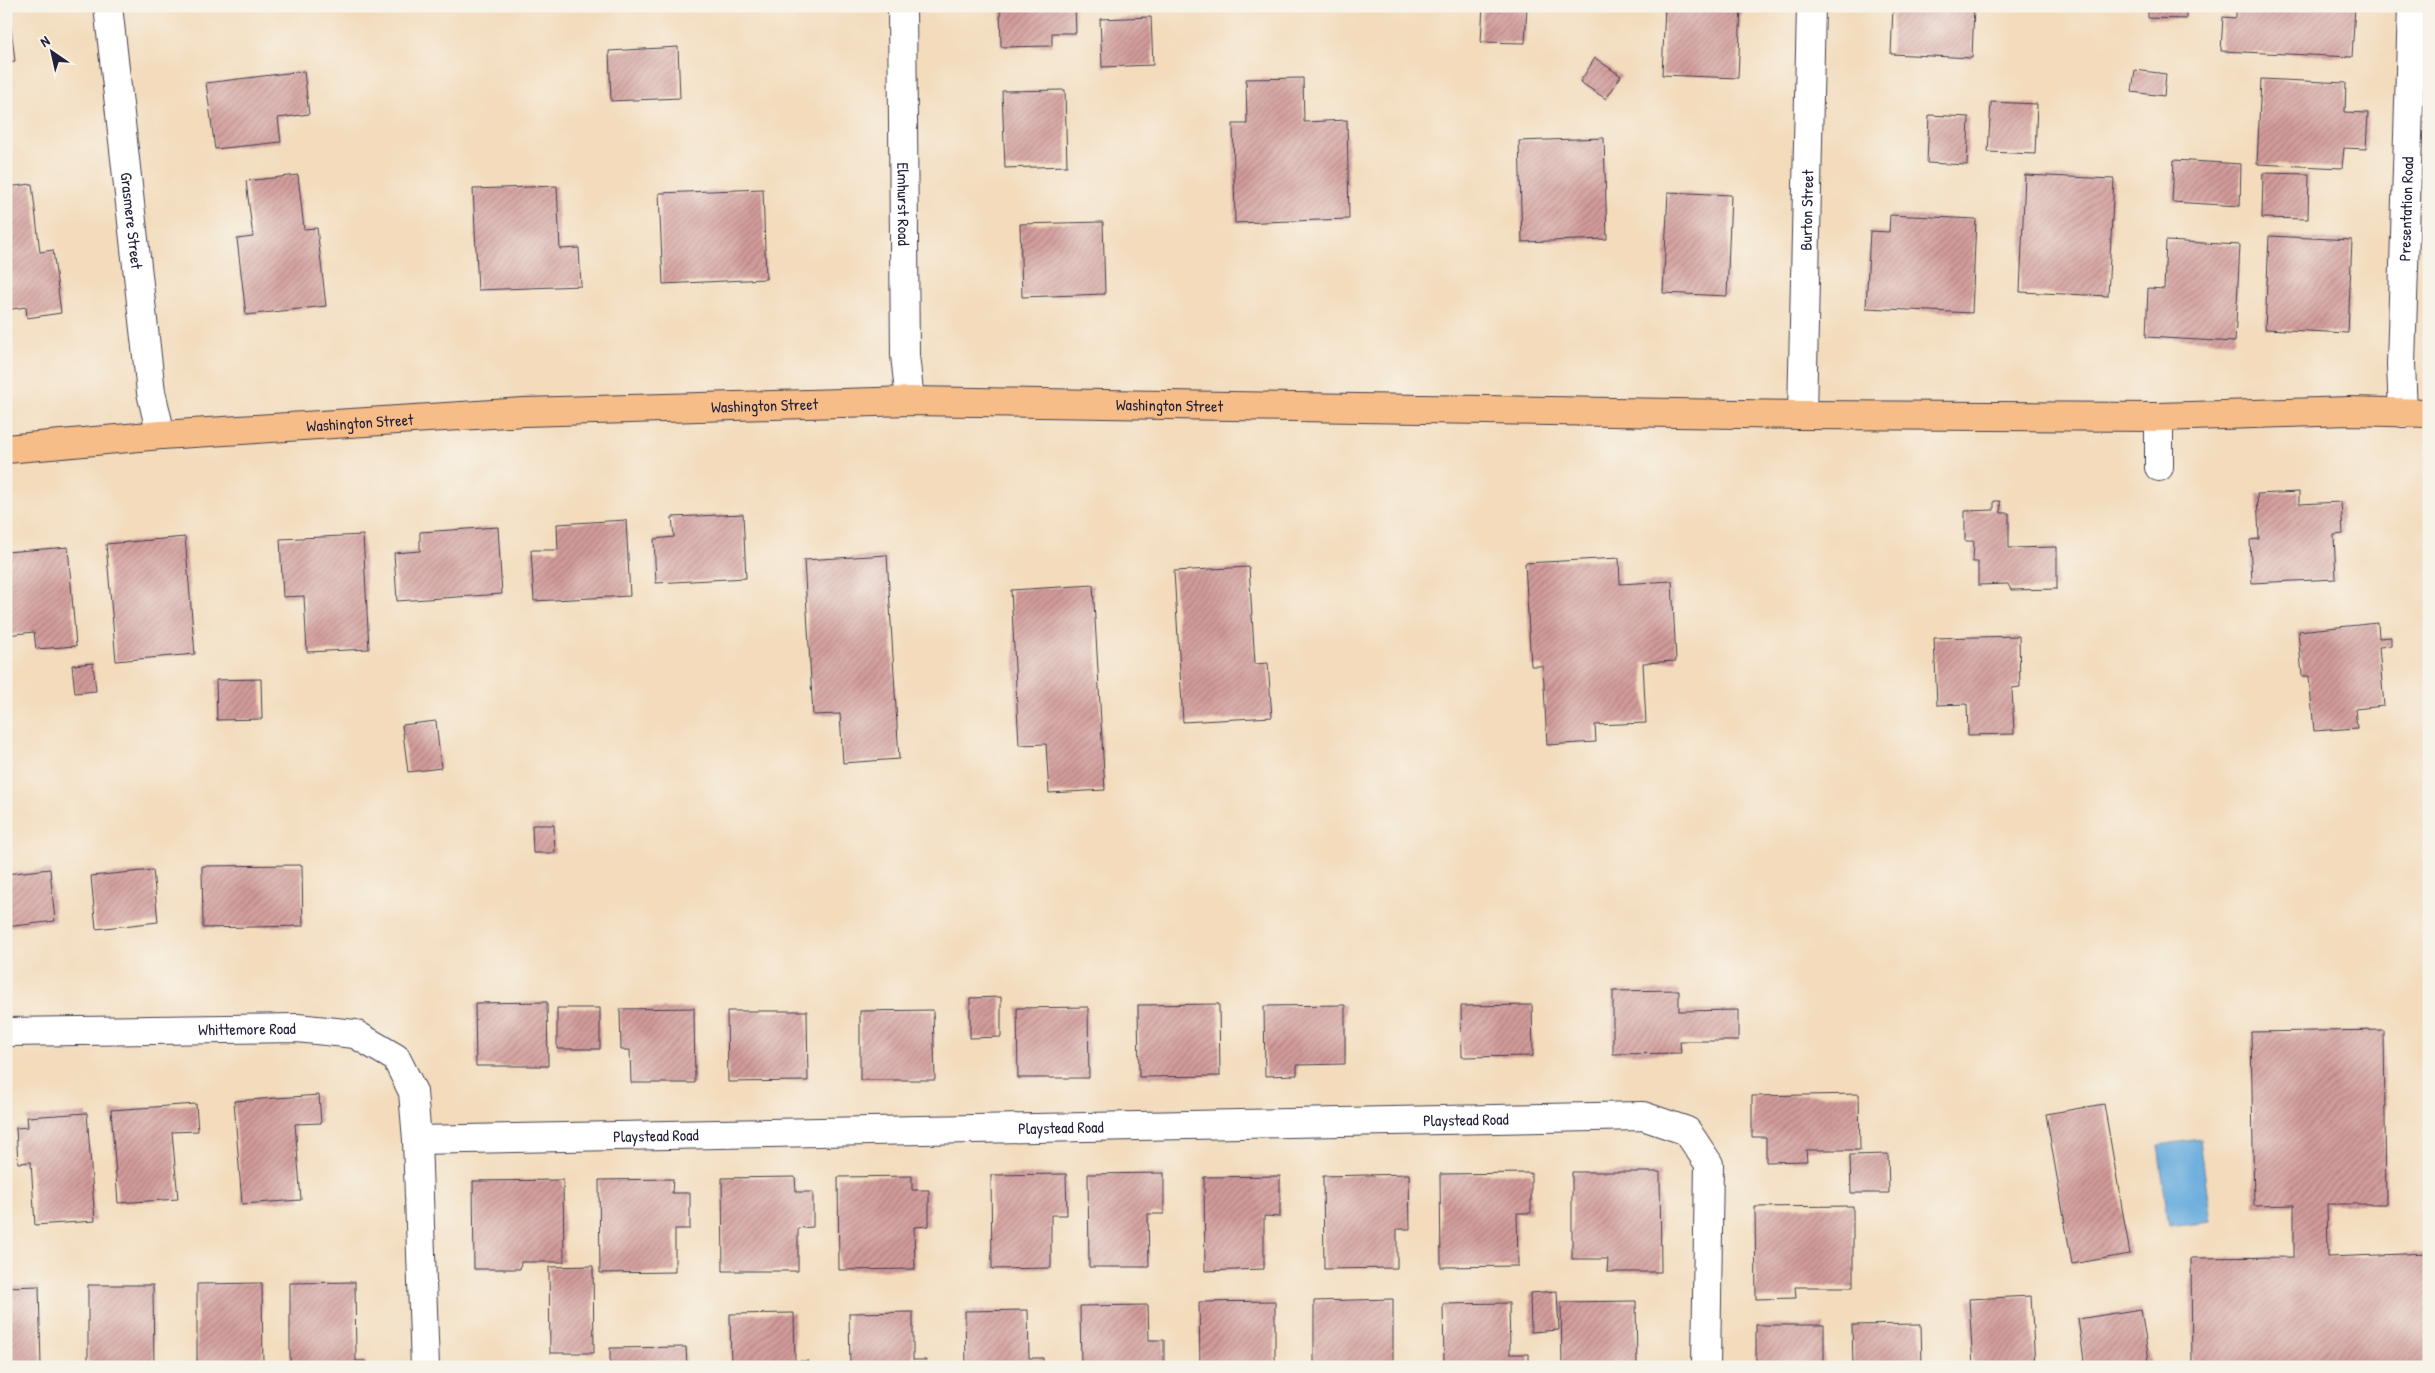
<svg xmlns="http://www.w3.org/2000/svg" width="2435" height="1373" font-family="'Patrick Hand',sans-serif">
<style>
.water{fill:#68acdd;stroke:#45678c}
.building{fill:url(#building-hatch)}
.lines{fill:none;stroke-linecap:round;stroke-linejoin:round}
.minor-casing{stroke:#413e4e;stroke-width:30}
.major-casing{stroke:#413e4e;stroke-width:30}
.minor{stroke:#fff;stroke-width:28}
.major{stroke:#f7bd88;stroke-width:28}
.labels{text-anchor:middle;stroke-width:5;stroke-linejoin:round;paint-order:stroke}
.street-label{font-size:16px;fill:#22223b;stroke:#f7f3e8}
</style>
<defs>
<pattern id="building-hatch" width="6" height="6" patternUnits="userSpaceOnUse" patternTransform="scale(1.25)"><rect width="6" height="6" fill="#d29b9a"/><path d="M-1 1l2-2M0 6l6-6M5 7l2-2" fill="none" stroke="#aa7e7f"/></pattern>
</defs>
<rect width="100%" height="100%" fill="#f7f3e8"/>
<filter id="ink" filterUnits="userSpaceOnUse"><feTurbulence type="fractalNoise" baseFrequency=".02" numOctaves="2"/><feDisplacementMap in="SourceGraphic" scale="10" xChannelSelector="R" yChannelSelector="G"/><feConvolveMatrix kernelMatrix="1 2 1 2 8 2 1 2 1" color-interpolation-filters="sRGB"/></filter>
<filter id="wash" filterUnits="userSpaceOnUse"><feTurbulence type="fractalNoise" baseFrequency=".0096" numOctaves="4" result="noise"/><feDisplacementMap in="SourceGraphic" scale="20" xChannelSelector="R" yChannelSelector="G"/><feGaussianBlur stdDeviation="1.12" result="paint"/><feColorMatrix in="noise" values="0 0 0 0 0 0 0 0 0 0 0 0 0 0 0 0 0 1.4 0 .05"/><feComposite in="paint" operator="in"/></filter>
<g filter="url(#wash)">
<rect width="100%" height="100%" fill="#f3dbbc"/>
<path class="water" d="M 2200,1139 L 2211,1222 L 2169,1227 L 2158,1145 Z"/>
<g id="blocks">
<path class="building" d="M 1000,6 L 1075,6 L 1076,33 L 1052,33 L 1052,46 L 1001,47 Z
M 1483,6 L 1527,6 L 1525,43 L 1481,42 Z
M 1665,6 L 1741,6 L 1738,78 L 1662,75 Z
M 1893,6 L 1974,6 L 1972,58 L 1891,54 Z
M 2148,6 L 2186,6 L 2186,19 L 2148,18 Z
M 2236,6 L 2355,6 L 2352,57 L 2221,51 L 2223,17 L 2236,18 Z
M 6,10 L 9,10 L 15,61 L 6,62 Z
M 1151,17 L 1153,65 L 1102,67 L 1100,19 Z
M 678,47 L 680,98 L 611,101 L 609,51 Z
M 1595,58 L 1621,76 L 1606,99 L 1580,82 Z
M 2135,70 L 2166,74 L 2164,96 L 2132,92 Z
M 304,71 L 309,114 L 278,118 L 281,142 L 215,149 L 206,83 Z
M 1303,78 L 1304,122 L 1347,120 L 1349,219 L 1235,223 L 1233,124 L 1247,124 L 1246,79 Z
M 2261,79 L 2346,83 L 2345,112 L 2368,113 L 2366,149 L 2344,148 L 2342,168 L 2257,164 Z
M 1065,90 L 1067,166 L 1005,168 L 1002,91 Z
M 1991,102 L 2037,104 L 2035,154 L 1988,152 Z
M 1929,115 L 1969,117 L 1967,165 L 1927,163 Z
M 1604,138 L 1607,239 L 1522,242 L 1519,141 Z
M 2174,160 L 2241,164 L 2240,206 L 2172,202 Z
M 2263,173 L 2309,174 L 2308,219 L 2262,218 Z
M 298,175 L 304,229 L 317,228 L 326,306 L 246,315 L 237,239 L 253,237 L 246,181 Z
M 2025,175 L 2114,179 L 2108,296 L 2020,292 Z
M 32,184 L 40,252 L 53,250 L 61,313 L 27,318 L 26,307 L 6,310 L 6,187 Z
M 557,186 L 560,249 L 579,248 L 581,286 L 478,290 L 473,189 Z
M 763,189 L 766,279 L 663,284 L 659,193 Z
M 1668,192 L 1731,195 L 1727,296 L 1663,293 Z
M 1890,215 L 1976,219 L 1972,313 L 1866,308 L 1870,231 L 1889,232 Z
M 1103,222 L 1105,294 L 1022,297 L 1020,224 Z
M 2269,236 L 2352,240 L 2348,333 L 2265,329 Z
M 2166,241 L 2240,245 L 2235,342 L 2146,337 L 2148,288 L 2164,289 Z
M 2299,492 L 2299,504 L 2341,502 L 2343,534 L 2334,535 L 2336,579 L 2252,583 L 2250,540 L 2259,539 L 2257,494 Z
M 1994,501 L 2000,501 L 2001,513 L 2009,513 L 2009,548 L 2057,547 L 2057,589 L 2011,590 L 2008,584 L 1978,585 L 1978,562 L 1973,562 L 1974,541 L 1965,541 L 1965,511 L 1994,510 Z
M 743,514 L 746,578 L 656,583 L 654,539 L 674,537 L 672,517 Z
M 626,520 L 630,596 L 534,601 L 531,550 L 558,550 L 557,524 Z
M 498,527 L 502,594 L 397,601 L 394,553 L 420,551 L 420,532 Z
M 363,535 L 369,649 L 307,652 L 304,596 L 283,597 L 280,539 Z
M 185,537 L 195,654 L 116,661 L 106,544 Z
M 68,547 L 76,646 L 36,649 L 34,632 L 6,635 L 6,552 Z
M 887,555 L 899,759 L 843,763 L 840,714 L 813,715 L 804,560 Z
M 1619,558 L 1620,584 L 1672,581 L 1676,661 L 1643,663 L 1646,723 L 1595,725 L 1596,742 L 1547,745 L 1543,666 L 1531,666 L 1525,563 Z
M 1249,567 L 1255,664 L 1268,663 L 1272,717 L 1183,722 L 1174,571 Z
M 1093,585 L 1105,790 L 1049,793 L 1046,744 L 1019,745 L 1011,590 Z
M 2378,623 L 2379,638 L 2391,637 L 2391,646 L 2379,647 L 2384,706 L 2355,709 L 2357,728 L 2314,731 L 2309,676 L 2302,676 L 2298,631 Z
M 2019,636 L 2020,687 L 2012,688 L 2014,734 L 1968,735 L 1967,704 L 1937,705 L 1934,638 Z
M 93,663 L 96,691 L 75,693 L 72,665 Z
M 261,679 L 262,719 L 217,720 L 216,680 Z
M 436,721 L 441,768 L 408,772 L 402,725 Z
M 532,825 L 554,825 L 555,853 L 533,853 Z
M 302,865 L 303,926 L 203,928 L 202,866 Z
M 50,869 L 55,921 L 6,927 L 6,874 Z
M 153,870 L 158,922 L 96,929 L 91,876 Z
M 1679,990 L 1679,1011 L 1738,1010 L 1738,1041 L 1680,1041 L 1681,1053 L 1613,1054 L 1613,991 Z
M 1001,997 L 1001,1037 L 970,1038 L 970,998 Z
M 547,1002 L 548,1066 L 476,1066 L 475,1003 Z
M 1219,1004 L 1220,1076 L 1139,1077 L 1138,1005 Z
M 1345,1005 L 1345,1064 L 1297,1065 L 1297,1075 L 1265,1076 L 1264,1006 Z
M 1532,1005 L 1533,1056 L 1462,1057 L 1461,1006 Z
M 1088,1007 L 1089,1078 L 1018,1078 L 1017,1008 Z
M 557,1008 L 600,1008 L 600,1049 L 557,1049 Z
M 694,1008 L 695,1083 L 631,1083 L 630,1050 L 621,1050 L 620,1009 Z
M 933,1010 L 935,1080 L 860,1080 L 860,1011 Z
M 727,1011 L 807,1011 L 808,1081 L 728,1082 Z
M 2384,1030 L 2386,1204 L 2327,1204 L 2328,1257 L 2429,1253 L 2429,1367 L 2192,1367 L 2191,1258 L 2294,1257 L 2294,1205 L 2254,1206 L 2251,1032 Z
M 1859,1094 L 1860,1150 L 1806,1150 L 1807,1161 L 1766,1162 L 1766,1137 L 1752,1137 L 1752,1096 Z
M 319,1095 L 321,1123 L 295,1124 L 301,1200 L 242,1204 L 234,1101 Z
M 196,1104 L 198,1131 L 172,1132 L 178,1199 L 118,1203 L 111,1110 Z
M 2104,1104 L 2130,1254 L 2072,1264 L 2046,1114 Z
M 87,1113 L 95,1221 L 35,1225 L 31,1162 L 18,1163 L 16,1128 L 28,1127 L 27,1117 Z
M 1888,1154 L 1889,1193 L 1851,1193 L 1850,1155 Z
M 1572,1172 L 1660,1172 L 1661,1272 L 1607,1272 L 1608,1259 L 1572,1259 Z
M 1164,1173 L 1164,1214 L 1148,1214 L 1149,1267 L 1089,1267 L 1088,1174 Z
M 1531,1173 L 1531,1213 L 1517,1213 L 1518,1266 L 1441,1267 L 1440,1174 Z
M 1066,1174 L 1067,1215 L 1051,1215 L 1051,1268 L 992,1269 L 991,1175 Z
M 1409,1174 L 1410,1229 L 1397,1229 L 1397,1268 L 1324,1269 L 1323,1176 Z
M 912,1176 L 912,1190 L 929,1190 L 929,1226 L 914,1227 L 915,1269 L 839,1270 L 838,1177 Z
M 1280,1176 L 1280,1217 L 1264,1216 L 1264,1269 L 1205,1271 L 1204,1177 Z
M 795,1177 L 796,1192 L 813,1192 L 813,1227 L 798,1228 L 798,1271 L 723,1271 L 722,1178 Z
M 673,1179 L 672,1193 L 690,1193 L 690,1229 L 675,1229 L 675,1272 L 600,1273 L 599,1180 Z
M 563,1180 L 564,1262 L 521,1262 L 520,1269 L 474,1269 L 473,1181 Z
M 1853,1206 L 1853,1287 L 1795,1287 L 1796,1298 L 1756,1299 L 1755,1207 Z
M 593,1266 L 594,1353 L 550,1353 L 549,1267 Z
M 355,1282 L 356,1361 L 366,1361 L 366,1367 L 290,1367 L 290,1283 Z
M 262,1283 L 263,1367 L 187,1367 L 187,1363 L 197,1363 L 197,1284 Z
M 88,1285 L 153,1285 L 154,1367 L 78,1367 L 78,1365 L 88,1365 Z
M 39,1286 L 41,1367 L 6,1367 L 6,1287 Z
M 1557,1291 L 1559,1330 L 1531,1332 L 1530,1293 Z
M 2031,1296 L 2035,1367 L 1973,1367 L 1969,1299 Z
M 1393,1299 L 1393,1367 L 1314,1367 L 1314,1301 Z
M 1275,1301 L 1275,1367 L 1200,1367 L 1199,1302 Z
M 1636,1301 L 1637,1367 L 1562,1367 L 1561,1302 Z
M 1509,1303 L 1510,1354 L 1529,1354 L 1529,1367 L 1444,1367 L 1443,1304 Z
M 1148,1305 L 1149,1340 L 1164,1340 L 1164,1367 L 1081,1367 L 1080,1306 Z
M 2141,1309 L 2150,1367 L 2085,1367 L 2078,1319 Z
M 1028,1310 L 1029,1358 L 1043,1358 L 1043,1367 L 966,1367 L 965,1311 Z
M 913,1312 L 913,1360 L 926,1360 L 927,1367 L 850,1367 L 849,1313 Z
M 794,1313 L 795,1361 L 808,1361 L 808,1367 L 731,1367 L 730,1314 Z
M 1921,1324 L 1922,1367 L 1853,1367 L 1852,1325 Z
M 1756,1325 L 1824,1325 L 1824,1367 L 1756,1367 Z
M 686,1347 L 687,1367 L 610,1367 L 610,1348 Z"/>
</g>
</g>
<g filter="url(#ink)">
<use href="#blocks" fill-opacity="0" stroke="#413e4e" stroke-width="1"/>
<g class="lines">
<defs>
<g id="minor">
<path id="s1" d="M 108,6 L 151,392 L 161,435"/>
<path id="s2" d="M 902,6 L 905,355 L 910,401"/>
<path id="s3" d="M 2403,413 L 2401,364 L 2412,6"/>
<path id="s4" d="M 1802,415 L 1811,6"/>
<path d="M 2159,467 L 2159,417"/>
<path id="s5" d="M 6,1032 L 297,1028 L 355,1034 L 396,1058 L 413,1092 L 417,1140 L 425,1367"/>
<path id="s6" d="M 417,1140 L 1643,1116 L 1687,1131 L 1709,1164 L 1706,1367"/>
</g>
<g id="major">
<path id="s7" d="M 6,449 L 161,435 L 524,412 L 910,401 L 1802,415 L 2159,417 L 2349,411 L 2429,413"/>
</g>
</defs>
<use href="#minor" class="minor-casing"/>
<use href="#major" class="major-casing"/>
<use href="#minor" class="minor"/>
<use href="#major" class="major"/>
</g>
</g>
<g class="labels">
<g class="street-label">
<text dy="6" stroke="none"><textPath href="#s2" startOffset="198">Elmhurst Road</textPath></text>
<text dy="6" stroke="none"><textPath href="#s3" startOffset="204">Presentation Road</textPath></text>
<text dy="6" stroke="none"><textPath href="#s4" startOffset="205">Burton Street</textPath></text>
<text dy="6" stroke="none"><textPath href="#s1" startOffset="216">Grasmere Street</textPath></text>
<text dy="6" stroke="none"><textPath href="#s7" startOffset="760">Washington Street</textPath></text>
<text dy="6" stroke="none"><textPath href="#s7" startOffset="1165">Washington Street</textPath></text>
<text dy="6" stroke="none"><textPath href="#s7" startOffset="355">Washington Street</textPath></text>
<text dy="6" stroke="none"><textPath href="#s5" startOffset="241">Whittemore Road</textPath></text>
<text dy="6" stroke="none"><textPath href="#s6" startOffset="1049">Playstead Road</textPath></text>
<text dy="6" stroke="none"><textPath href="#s6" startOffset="644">Playstead Road</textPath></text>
<text dy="6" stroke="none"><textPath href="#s6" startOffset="239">Playstead Road</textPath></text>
</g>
</g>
<rect width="2435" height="1373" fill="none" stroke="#f7f3e8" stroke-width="25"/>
<g transform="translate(52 52) rotate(326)" stroke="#f7f3e8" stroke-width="4" paint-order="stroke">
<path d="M0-4L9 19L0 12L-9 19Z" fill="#22223b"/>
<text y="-8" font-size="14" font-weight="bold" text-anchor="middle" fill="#22223b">N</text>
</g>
</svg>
